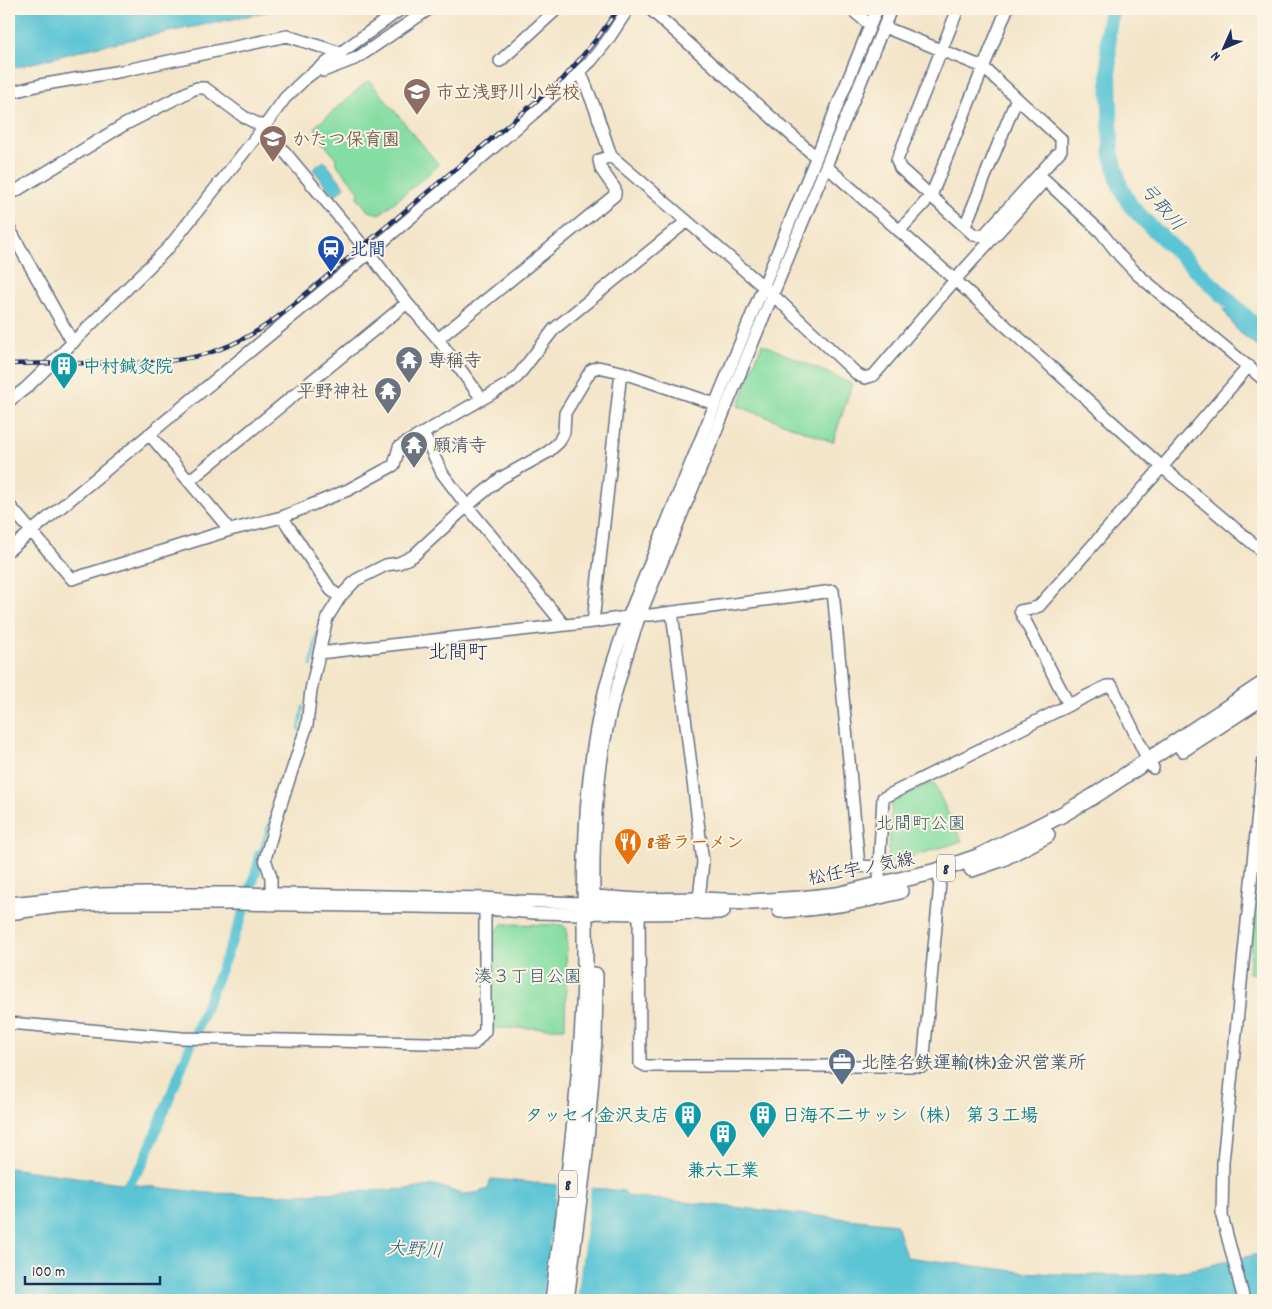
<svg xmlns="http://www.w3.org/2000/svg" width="1272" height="1309" font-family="Dekko,'Klee One',sans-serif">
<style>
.green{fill:#84dda2;stroke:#508680}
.water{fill:#5bc5d5;stroke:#3b7a9a}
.pier{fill:#f3e5c9}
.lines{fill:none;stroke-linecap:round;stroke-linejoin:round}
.stream{stroke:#5bc5d5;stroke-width:2.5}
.canal{stroke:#5bc5d5;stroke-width:10}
.river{stroke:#5bc5d5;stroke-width:16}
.minor-casing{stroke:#676f83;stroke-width:14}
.major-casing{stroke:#676f83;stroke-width:18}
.minor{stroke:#fff;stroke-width:11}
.major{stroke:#fff;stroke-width:15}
.rail-casing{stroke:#1b2f5e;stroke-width:4.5}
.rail{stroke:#fcf5e5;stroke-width:2.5;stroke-dasharray:8;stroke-linecap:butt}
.labels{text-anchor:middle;stroke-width:4;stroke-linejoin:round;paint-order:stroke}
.shield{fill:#fcf5e5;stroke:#5e6a86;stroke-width:1}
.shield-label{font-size:16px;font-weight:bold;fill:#1b2f5e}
.education-label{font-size:18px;font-weight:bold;fill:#785e54;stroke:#fcf5e5;text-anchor:start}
.transit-label{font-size:18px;font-weight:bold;fill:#164399;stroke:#fcf5e5;text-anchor:start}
.worship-label{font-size:18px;font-weight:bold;fill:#5b616d;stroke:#fcf5e5;text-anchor:start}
.culture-label{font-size:18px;font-weight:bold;fill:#0d838f;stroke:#fcf5e5;text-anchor:start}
.park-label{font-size:18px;fill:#355a6f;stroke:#fcf5e5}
.food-label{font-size:18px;font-weight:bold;fill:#c56008;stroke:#fcf5e5;text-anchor:start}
.street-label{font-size:18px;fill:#1b2f5e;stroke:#fcf5e5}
.service-label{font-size:18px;font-weight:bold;fill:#4e5e75;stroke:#fcf5e5;text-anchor:start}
.water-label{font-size:19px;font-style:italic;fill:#2e5c82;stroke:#fcf5e5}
.quarter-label{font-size:20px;fill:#1b2f5e;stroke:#fcf5e5}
</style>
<rect width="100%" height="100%" fill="#fcf5e5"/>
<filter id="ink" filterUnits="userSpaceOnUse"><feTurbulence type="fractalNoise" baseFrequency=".02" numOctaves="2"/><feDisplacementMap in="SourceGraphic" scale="10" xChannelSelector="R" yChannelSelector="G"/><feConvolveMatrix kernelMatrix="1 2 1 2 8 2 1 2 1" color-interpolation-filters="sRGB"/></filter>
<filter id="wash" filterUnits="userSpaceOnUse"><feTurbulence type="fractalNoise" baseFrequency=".0096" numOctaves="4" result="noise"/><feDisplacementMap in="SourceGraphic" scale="20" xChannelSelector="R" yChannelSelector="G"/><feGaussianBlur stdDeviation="1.12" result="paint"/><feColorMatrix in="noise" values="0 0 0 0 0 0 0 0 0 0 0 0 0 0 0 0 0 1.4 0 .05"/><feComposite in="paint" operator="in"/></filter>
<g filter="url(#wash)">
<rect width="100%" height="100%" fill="#f3e5c9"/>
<path class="green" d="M 369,80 L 439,165 L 380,214 L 368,211 L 358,198 L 359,191 L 338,166 L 335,157 L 316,134 L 316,126 Z
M 762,344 L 852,384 L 833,442 L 738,406 Z
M 933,782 L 962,841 L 888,864 L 892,800 Z
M 1263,808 L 1263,881 L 1258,881 Z
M 1255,891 L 1263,892 L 1263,975 L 1249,973 Z
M 502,924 L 562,925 L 567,929 L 565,1028 L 492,1028 L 490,944 L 492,936 Z"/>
<path class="water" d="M 9,9 L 282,9 L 99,46 L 9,69 Z
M 324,161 L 345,187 L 334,196 L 313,169 Z
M 1223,309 L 1263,319 L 1263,351 L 1237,330 Z
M 9,1168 L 128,1184 L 206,1193 L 277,1195 L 412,1189 L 435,1185 L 462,1194 L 476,1193 L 488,1189 L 490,1181 L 491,1179 L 624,1191 L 628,1196 L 634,1197 L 896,1224 L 906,1257 L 1022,1272 L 1055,1274 L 1137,1276 L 1190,1270 L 1263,1253 L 1263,1300 L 9,1300 Z"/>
<path class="pier" d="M 558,1183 L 591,1186 L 577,1300 L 543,1300 Z"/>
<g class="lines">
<path class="stream" d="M 311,666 L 317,633
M 299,730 L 303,707
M 259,854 L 271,818"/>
<path class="canal" d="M 128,1184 L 143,1164 L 241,919 L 258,865 L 259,854"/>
<path class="river" d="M 1112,9 L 1108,31 L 1111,151 L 1120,186 L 1130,205 L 1150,226 L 1263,333"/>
</g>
</g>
<g filter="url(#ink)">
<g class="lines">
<defs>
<path id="minor" d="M 650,9 L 816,157
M 851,9 L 870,25
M 884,27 L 983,67 L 1061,139 L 1061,150 L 983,236 L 974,235 L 900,168 L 897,160 L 958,9
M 500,61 L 557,9
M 323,71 L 357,58 L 429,9
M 580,71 L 596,111 L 611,156 L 772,294 L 858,375 L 865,378 L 874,375 L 955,280 L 1045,180 L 1101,232 L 1120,256 L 1137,274 L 1263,379
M 9,93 L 40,85 L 122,71 L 287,36 L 341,53
M 826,166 L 955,280 L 1162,467 L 1263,552
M 9,195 L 122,126 L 192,90 L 197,88 L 205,88 L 244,117 L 264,127 L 369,253 L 407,303 L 438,339 L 482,399
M 965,226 L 1017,98
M 9,228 L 73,343
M 899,231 L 931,196 L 1007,9
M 438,339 L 615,195 L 615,189 L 601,169 L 599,160 L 611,156
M 9,401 L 26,388 L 52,363 L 169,247 L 264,127 L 285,98 L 307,77 L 401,9
M 423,433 L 442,473 L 467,506 L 564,625
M 149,434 L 230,530
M 189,481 L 407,303
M 9,505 L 72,579 L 230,530 L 282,517 L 348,490 L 394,465 L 399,447 L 510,383 L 517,377 L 554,329 L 687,221
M 282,517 L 331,590 L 340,597
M 9,550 L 369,253 L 534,113 L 591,61 L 607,41 L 628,9
M 672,612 L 703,862 L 698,908
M 593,622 L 621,372
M 319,653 L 593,622 L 640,615 L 651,615 L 833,591 L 859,866 L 879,867
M 1069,705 L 1020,611 L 1031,609 L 1039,606 L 1162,467 L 1249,366
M 880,892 L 879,867 L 883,798 L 1107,686 L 1112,686 L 1148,760 L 1153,768
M 594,898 C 593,837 596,775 610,715 C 618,681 629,648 640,615 L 891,9
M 9,903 L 101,894 L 143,893 L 240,893 L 485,898 L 518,901 L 583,903 C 584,834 586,765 603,697 C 609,670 619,644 628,617 L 877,9
M 271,905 L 271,877 L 265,859 L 279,810 L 307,725 L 311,690 L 327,618 L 340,597 L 356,580 L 386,565 L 399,563 L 413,556 L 467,506 L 501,478 L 548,452 L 559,442 L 564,432 L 565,413 L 591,370 L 598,367 L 621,372 L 715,404
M 639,905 L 640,1063 L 646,1066 L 923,1066 L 939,894 L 940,880 L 937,871
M 9,914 L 57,907 L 106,904 L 234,904 L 475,908 L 535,913 L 585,914
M 9,1023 L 182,1038 L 474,1044 L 485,1031 L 485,898
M 1244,1300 L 1222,1216 L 1223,1162 L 1263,763"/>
<path id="major" d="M 1183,749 L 1263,697
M 972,869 L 1001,859 L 1047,835
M 780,910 C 821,908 860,902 900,891
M 585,914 L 596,911 L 639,912 L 722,911
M 553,1300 C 566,1202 579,1104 584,1005 C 585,986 585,967 585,948 C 585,933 586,918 583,903 L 594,898 L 639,901 L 699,900 L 751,902 L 800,899 L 837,895 L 937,871 L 980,856 L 1063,814 L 1094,796 L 1263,684
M 566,1300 L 585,1152 L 594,1040 L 595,975"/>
</defs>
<use href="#minor" class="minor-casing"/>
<use href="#major" class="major-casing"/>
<use href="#minor" class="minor"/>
<use href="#major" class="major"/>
<defs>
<path id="rail" d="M 9,364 C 42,363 75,363 108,363 C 144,363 183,363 218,350 C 242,341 264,328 284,312 L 563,79 L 599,36 L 618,9"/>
</defs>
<use href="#rail" class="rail-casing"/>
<use href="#rail" class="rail"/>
</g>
</g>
<defs>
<symbol id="school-pin" viewBox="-11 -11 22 30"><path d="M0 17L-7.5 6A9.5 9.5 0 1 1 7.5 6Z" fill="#8d6e63" stroke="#fcf5e5"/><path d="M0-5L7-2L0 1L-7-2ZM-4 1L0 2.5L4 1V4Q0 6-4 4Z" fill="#fff"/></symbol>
<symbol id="station-pin" viewBox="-11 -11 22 30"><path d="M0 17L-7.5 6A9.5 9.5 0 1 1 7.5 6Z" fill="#1a4fb4" stroke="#fcf5e5"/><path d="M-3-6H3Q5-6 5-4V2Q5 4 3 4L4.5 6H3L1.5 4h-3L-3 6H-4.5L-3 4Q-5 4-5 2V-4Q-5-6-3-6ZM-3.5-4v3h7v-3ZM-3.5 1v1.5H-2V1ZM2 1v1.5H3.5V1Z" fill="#fff"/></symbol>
<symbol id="temple-pin" viewBox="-11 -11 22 30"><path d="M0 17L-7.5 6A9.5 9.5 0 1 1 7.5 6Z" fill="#6b7280" stroke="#fcf5e5"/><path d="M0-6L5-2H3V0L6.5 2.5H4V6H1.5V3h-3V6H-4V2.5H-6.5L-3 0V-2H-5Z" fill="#fff"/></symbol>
<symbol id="building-pin" viewBox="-11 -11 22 30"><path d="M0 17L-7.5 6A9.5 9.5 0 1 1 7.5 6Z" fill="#0f9aa8" stroke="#fcf5e5"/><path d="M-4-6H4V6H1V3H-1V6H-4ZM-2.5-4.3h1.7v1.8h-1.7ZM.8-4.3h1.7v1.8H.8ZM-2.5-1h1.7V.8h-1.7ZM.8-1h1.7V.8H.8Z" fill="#fff"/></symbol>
<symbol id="restaurant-pin" viewBox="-11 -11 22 30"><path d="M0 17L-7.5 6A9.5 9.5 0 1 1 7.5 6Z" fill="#e8710a" stroke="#fcf5e5"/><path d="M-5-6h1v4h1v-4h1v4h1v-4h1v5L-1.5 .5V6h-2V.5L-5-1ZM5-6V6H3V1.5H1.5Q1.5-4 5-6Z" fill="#fff"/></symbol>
<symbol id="office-pin" viewBox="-11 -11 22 30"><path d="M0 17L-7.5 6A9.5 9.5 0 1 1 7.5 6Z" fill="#5c6f8a" stroke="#fcf5e5"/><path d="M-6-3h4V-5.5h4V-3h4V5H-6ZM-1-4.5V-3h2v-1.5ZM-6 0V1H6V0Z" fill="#fff"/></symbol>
</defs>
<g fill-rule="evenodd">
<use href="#school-pin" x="401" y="76" width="32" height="43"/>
<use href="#school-pin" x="257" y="123" width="32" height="43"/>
<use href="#station-pin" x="315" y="233" width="32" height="43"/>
<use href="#temple-pin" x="393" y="344" width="32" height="43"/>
<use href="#building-pin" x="48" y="350" width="32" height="43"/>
<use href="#temple-pin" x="372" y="375" width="32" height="43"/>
<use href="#temple-pin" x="398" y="429" width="32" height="43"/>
<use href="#restaurant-pin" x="612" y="826" width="32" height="43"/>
<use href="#office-pin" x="826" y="1046" width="32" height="43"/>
<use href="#building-pin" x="672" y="1099" width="32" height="43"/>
<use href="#building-pin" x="747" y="1099" width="32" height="43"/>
<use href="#building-pin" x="707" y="1118" width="32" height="43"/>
</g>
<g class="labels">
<g class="shield">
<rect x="937" y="854.5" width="18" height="27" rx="4"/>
<rect x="559" y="1170.5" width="18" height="27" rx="4"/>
</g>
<g class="shield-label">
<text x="946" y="874">8</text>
<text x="568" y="1190">8</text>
</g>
<g class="education-label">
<text x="436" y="98">市立浅野川小学校</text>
<text x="292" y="145">かたつ保育園</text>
</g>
<g class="transit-label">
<text x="350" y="255">北間</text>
</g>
<g class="worship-label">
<text x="428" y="366">専稱寺</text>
<text x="369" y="397" text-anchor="end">平野神社</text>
<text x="433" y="451">願清寺</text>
</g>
<g class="culture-label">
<text x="83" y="372">中村鍼灸院</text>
<text x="669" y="1121" text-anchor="end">タッセイ金沢支店</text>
<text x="782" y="1121">日海不二サッシ（株） 第３工場</text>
<text x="723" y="1176" text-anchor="middle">兼六工業</text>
</g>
<g class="park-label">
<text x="921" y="829">北間町公園</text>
<text x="528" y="982">湊３丁目公園</text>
</g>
<g class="food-label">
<text x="647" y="848">8番ラーメン</text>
</g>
<g class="street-label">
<text transform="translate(861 868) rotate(-11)" y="6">松任宇ノ気線</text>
</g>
<g class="service-label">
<text x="861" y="1068">北陸名鉄運輸(株)金沢営業所</text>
</g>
<g class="water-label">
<text transform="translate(1163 206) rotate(49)" y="7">弓取川</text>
<text transform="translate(415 1248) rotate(3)" y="7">大野川</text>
</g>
<g class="quarter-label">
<text x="458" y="658">北間町</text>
</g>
</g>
<rect width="1272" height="1309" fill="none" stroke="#fcf5e5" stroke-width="30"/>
<g transform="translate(1224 48) rotate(225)" stroke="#fcf5e5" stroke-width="4" paint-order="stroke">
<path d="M0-4L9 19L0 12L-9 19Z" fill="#1b2f5e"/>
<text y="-8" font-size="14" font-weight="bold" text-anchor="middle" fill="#1b2f5e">N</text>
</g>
<path d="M25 1276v8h135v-8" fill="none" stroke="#1b2f5e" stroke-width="2.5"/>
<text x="32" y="1276" font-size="15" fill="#1b2f5e" stroke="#fcf5e5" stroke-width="4" paint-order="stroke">100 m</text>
</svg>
